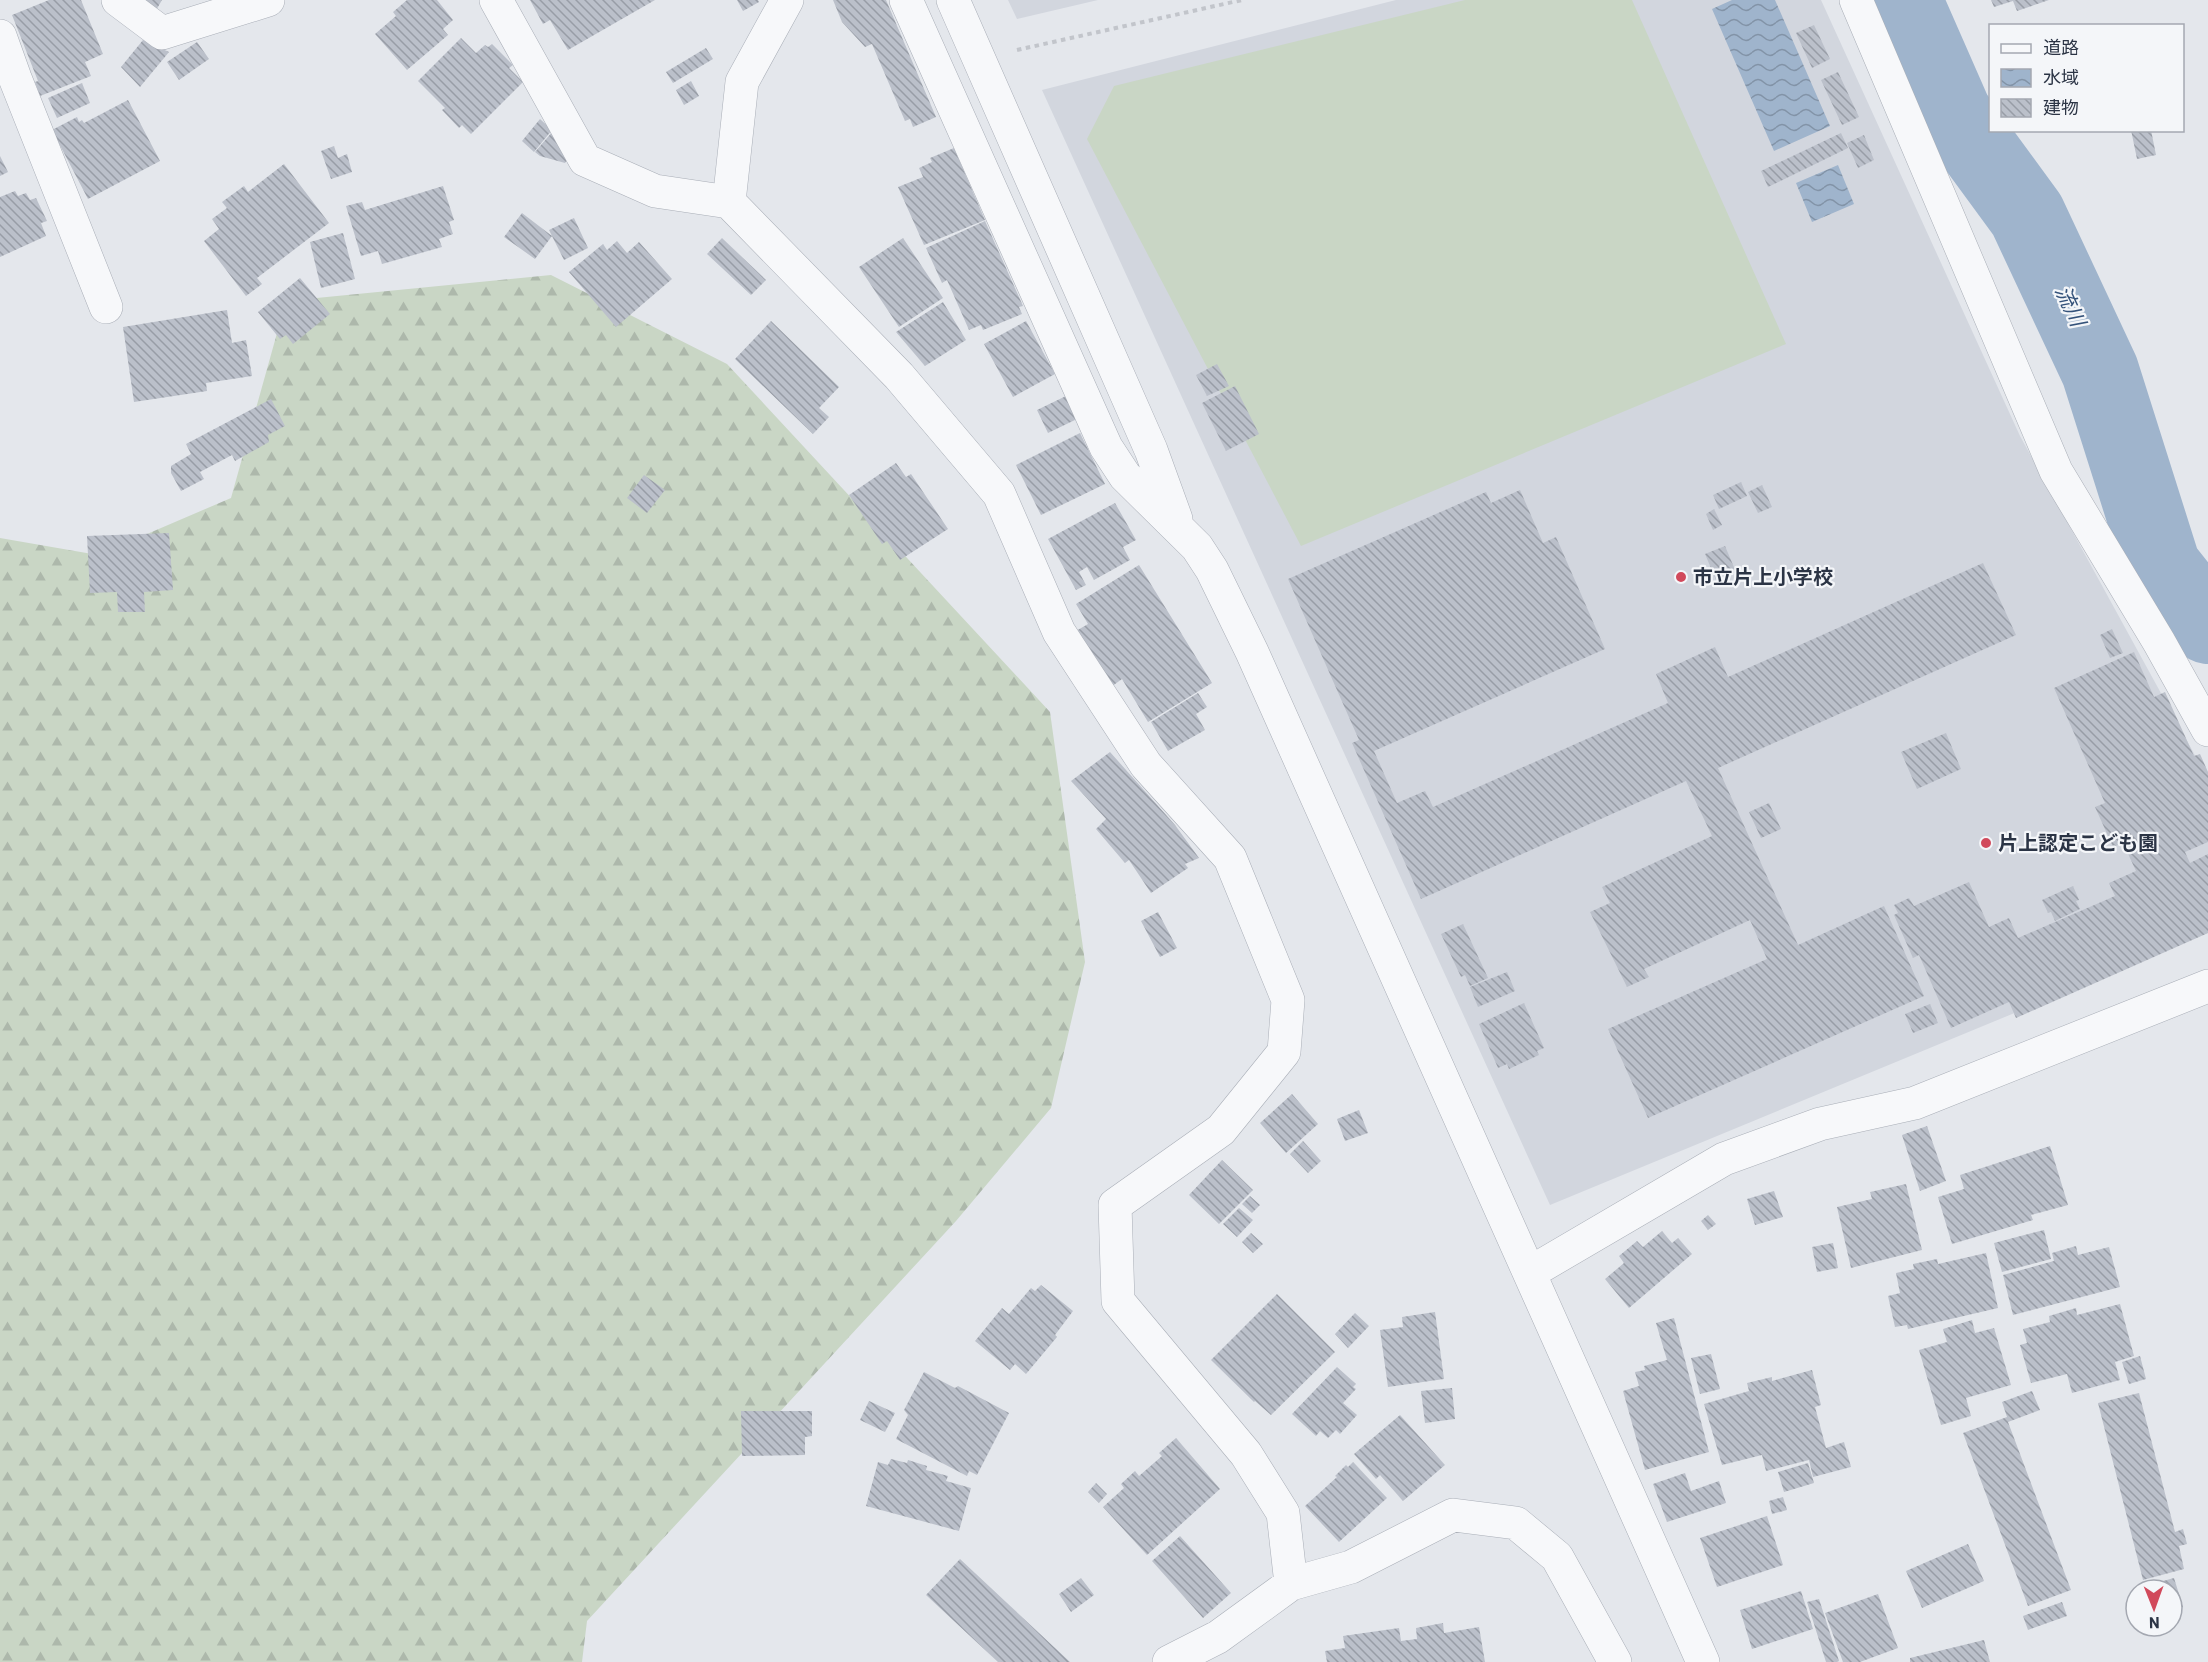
<svg xmlns="http://www.w3.org/2000/svg" width="2208" height="1662" font-family="Barlow,'Noto Sans JP',sans-serif">
<style>
.built{fill:#d2d6de}
.forest{fill:url(#forest-firs)}
.pitch{fill:#c9d6c5}
.water{fill:url(#water-waves)}
.lines{fill:none;stroke-linecap:round;stroke-linejoin:round}
.river{stroke:#9fb4cc;stroke-width:78}
.building{fill:url(#building-back-hatch)}
.street-casing{stroke:#a9aeb7;stroke-width:34}
.path{stroke:#c2c5cb;stroke-width:4;stroke-dasharray:4.5 4.5;stroke-linecap:butt}
.street{stroke:#f7f8fa;stroke-width:33}
.poi-dot{fill:#d1495b;stroke:#f4f6f9;stroke-width:2}
.labels{text-anchor:middle;stroke-width:4.5;stroke-linejoin:round;paint-order:stroke}
.poi-label{font-size:20px;font-weight:bold;fill:#2b3445;stroke:#f4f6f9;text-anchor:start}
.water-label{font-size:21px;font-style:italic;fill:#34527a;stroke:#f4f6f9}
</style>
<defs>
<pattern id="forest-firs" width="22" height="20" patternUnits="userSpaceOnUse" patternTransform="scale(1.5)"><rect width="22" height="20" fill="#c9d6c5"/><path d="M5 1l3.5 6h-7zM16 11l3.5 6h-7z" fill="#adb8ab"/></pattern>
<pattern id="water-waves" width="16" height="10" patternUnits="userSpaceOnUse" patternTransform="scale(1.5)"><rect width="16" height="10" fill="#9fb4cc"/><path d="M0 5q4-4 8 0t8 0" fill="none" stroke="#8293a7"/></pattern>
<pattern id="building-back-hatch" width="6" height="6" patternUnits="userSpaceOnUse" patternTransform="scale(1.5)"><rect width="6" height="6" fill="#bbc0ca"/><path d="M-1 5l2 2M0 0l6 6M5-1l2 2" fill="none" stroke="#989da6"/></pattern>
</defs>
<rect width="100%" height="100%" fill="#e4e7ec"/>
<path class="built" d="M 1008,0 L 1098,0 L 1017,19 Z
M 1396,0 L 1821,0 L 2020,436 L 2208,779 L 2208,933 L 1550,1205 L 1042,90 Z"/>
<path class="forest" d="M 551,275 L 727,364 L 1050,712 L 1085,962 L 1051,1108 L 956,1221 L 587,1621 L 582,1662 L 0,1662 L 0,538 L 98,555 L 231,498 L 286,301 Z"/>
<path class="pitch" d="M 1465,0 L 1632,0 L 1786,344 L 1301,546 L 1087,139 L 1114,86 Z"/>
<path class="water" d="M 1732,0 L 1775,0 L 1830,126 L 1774,151 L 1712,9 Z
M 1838,165 L 1854,204 L 1812,222 L 1796,183 Z"/>
<g class="lines">
<path class="river" d="M 1903,0 L 1953,114 L 2027,215 L 2100,371 L 2162,567 L 2208,625"/>
</g>
<path class="building" d="M 49,0 L 81,0 L 103,54 L 85,62 L 91,76 L 40,96 L 35,82 L 38,81 L 12,15 Z
M 145,0 L 162,0 L 155,12 Z
M 407,0 L 437,0 L 453,20 L 443,29 L 448,35 L 407,70 L 375,34 L 396,16 L 393,12 Z
M 530,0 L 655,0 L 568,50 L 550,20 L 543,24 Z
M 737,0 L 758,0 L 759,2 L 743,11 Z
M 833,0 L 886,0 L 936,117 L 913,127 L 910,119 L 905,121 L 872,44 L 865,47 L 842,22 Z
M 1991,0 L 2049,0 L 2017,11 L 2013,1 L 1994,7 Z
M 1814,25 L 1830,59 L 1812,68 L 1796,33 Z
M 461,38 L 476,53 L 485,45 L 488,47 L 492,44 L 513,65 L 509,68 L 523,82 L 471,134 L 462,125 L 459,128 L 442,110 L 445,108 L 418,81 Z
M 143,40 L 169,52 L 140,87 L 121,67 Z
M 197,42 L 209,59 L 179,80 L 167,62 Z
M 706,48 L 713,59 L 673,83 L 666,72 Z
M 1838,72 L 1859,117 L 1842,125 L 1821,80 Z
M 691,81 L 699,96 L 684,105 L 676,90 Z
M 82,83 L 90,103 L 57,118 L 48,98 Z
M 128,100 L 160,161 L 88,199 L 52,130 L 77,117 L 79,122 L 82,120 L 84,123 Z
M 540,119 L 552,130 L 534,152 L 522,141 Z
M 2131,130 L 2151,130 L 2156,155 L 2137,159 Z
M 553,131 L 568,159 L 565,163 L 540,156 L 535,152 Z
M 1841,133 L 1848,148 L 1768,187 L 1761,171 Z
M 1864,135 L 1874,160 L 1858,168 L 1847,143 Z
M 334,146 L 338,158 L 347,154 L 352,172 L 331,179 L 321,151 Z
M 954,148 L 985,220 L 924,245 L 898,187 L 923,177 L 919,168 L 932,162 L 930,158 Z
M 0,156 L 8,172 L 0,176 Z
M 284,164 L 329,223 L 257,278 L 262,284 L 246,296 L 204,241 L 219,229 L 212,219 L 227,208 L 222,202 L 244,186 L 248,192 Z
M 443,186 L 454,220 L 449,222 L 453,234 L 439,239 L 442,247 L 382,264 L 378,251 L 361,256 L 346,206 L 362,202 L 365,210 Z
M 15,191 L 18,196 L 26,193 L 30,200 L 36,198 L 47,221 L 41,223 L 46,236 L 0,257 L 0,197 Z
M 522,213 L 552,236 L 535,259 L 504,237 Z
M 574,218 L 588,248 L 564,260 L 549,230 Z
M 985,221 L 1023,306 L 1019,307 L 1022,314 L 983,330 L 981,325 L 969,330 L 947,280 L 942,283 L 926,248 Z
M 343,233 L 355,279 L 321,288 L 310,242 Z
M 722,238 L 766,280 L 751,295 L 707,254 Z
M 903,238 L 943,298 L 899,327 L 859,267 Z
M 617,241 L 627,253 L 639,242 L 672,279 L 616,327 L 569,272 L 603,244 L 607,250 Z
M 300,278 L 330,314 L 293,344 L 286,335 L 280,339 L 258,312 Z
M 943,302 L 966,340 L 925,366 L 896,332 Z
M 227,310 L 232,343 L 246,340 L 252,376 L 206,383 L 207,391 L 134,402 L 123,327 Z
M 771,321 L 839,387 L 819,408 L 829,417 L 813,434 L 735,359 Z
M 1026,321 L 1055,374 L 1013,397 L 984,344 Z
M 1217,364 L 1229,386 L 1207,396 L 1196,375 Z
M 1235,386 L 1259,434 L 1226,451 L 1202,403 Z
M 1066,396 L 1077,419 L 1048,433 L 1037,410 Z
M 271,399 L 285,426 L 268,435 L 269,442 L 235,461 L 232,455 L 200,472 L 204,479 L 181,491 L 171,473 L 171,466 L 191,454 L 186,444 Z
M 1080,433 L 1105,484 L 1041,515 L 1016,465 Z
M 896,463 L 906,477 L 911,474 L 948,529 L 900,560 L 887,541 L 882,544 L 849,495 Z
M 644,475 L 665,490 L 647,513 L 627,498 Z
M 1741,482 L 1747,496 L 1719,509 L 1713,495 Z
M 1762,485 L 1772,507 L 1758,513 L 1748,492 Z
M 1520,490 L 1543,543 L 1556,537 L 1605,649 L 1374,751 L 1397,803 L 1425,791 L 1433,807 L 1668,703 L 1656,674 L 1715,647 L 1728,677 L 1983,563 L 2016,635 L 1718,768 L 1798,945 L 1884,906 L 1924,996 L 1648,1118 L 1608,1029 L 1767,959 L 1750,920 L 1644,969 L 1649,977 L 1627,987 L 1590,912 L 1610,903 L 1602,887 L 1712,836 L 1686,781 L 1421,899 L 1352,743 L 1359,740 L 1288,579 L 1486,492 L 1491,503 Z
M 1115,503 L 1136,540 L 1123,547 L 1130,560 L 1094,580 L 1087,567 L 1079,572 L 1086,585 L 1076,590 L 1048,539 Z
M 1714,509 L 1722,525 L 1713,530 L 1706,514 Z
M 169,533 L 173,590 L 144,592 L 145,612 L 118,612 L 117,592 L 90,593 L 87,536 Z
M 1725,546 L 1736,572 L 1716,580 L 1705,554 Z
M 1139,565 L 1212,683 L 1148,722 L 1122,679 L 1111,687 L 1076,631 L 1088,624 L 1076,604 Z
M 2112,629 L 2123,653 L 2110,658 L 2100,635 Z
M 2134,652 L 2154,697 L 2165,692 L 2194,756 L 2200,754 L 2208,772 L 2208,842 L 2185,852 L 2190,863 L 2208,854 L 2208,933 L 2016,1018 L 2009,1002 L 1951,1028 L 1919,955 L 1913,958 L 1894,915 L 1898,913 L 1894,905 L 1909,898 L 1914,906 L 1969,882 L 1989,927 L 2009,918 L 2018,938 L 2115,896 L 2109,883 L 2136,871 L 2123,843 L 2113,847 L 2095,807 L 2105,803 L 2054,688 Z
M 1198,693 L 1207,707 L 1196,714 L 1205,730 L 1168,751 L 1151,722 Z
M 1946,733 L 1961,769 L 1917,789 L 1901,752 Z
M 1110,752 L 1175,825 L 1199,858 L 1185,864 L 1188,868 L 1151,893 L 1129,860 L 1125,863 L 1096,829 L 1106,819 L 1071,781 Z
M 1769,803 L 1781,829 L 1761,838 L 1749,812 Z
M 2073,886 L 2079,900 L 2076,901 L 2080,909 L 2055,921 L 2051,912 L 2048,913 L 2042,900 Z
M 1158,912 L 1177,948 L 1160,957 L 1141,921 Z
M 1463,924 L 1488,978 L 1470,986 L 1465,975 L 1461,977 L 1441,934 Z
M 1507,972 L 1515,991 L 1478,1007 L 1470,987 Z
M 1524,1003 L 1544,1048 L 1537,1051 L 1539,1055 L 1509,1069 L 1507,1064 L 1498,1068 L 1479,1024 Z
M 1930,1004 L 1938,1023 L 1913,1033 L 1905,1014 Z
M 1292,1094 L 1318,1124 L 1286,1153 L 1260,1123 Z
M 1359,1110 L 1368,1133 L 1345,1141 L 1337,1119 Z
M 1927,1126 L 1946,1181 L 1920,1191 L 1902,1135 Z
M 1303,1141 L 1321,1161 L 1308,1173 L 1290,1154 Z
M 2050,1146 L 2068,1205 L 2031,1215 L 2033,1220 L 1952,1244 L 1938,1197 L 1964,1189 L 1960,1175 Z
M 1222,1160 L 1253,1190 L 1219,1224 L 1189,1195 Z
M 1906,1184 L 1922,1250 L 1851,1268 L 1837,1207 L 1872,1199 L 1870,1192 Z
M 1774,1191 L 1783,1217 L 1755,1225 L 1747,1199 Z
M 1250,1196 L 1260,1205 L 1252,1213 L 1242,1204 Z
M 1239,1208 L 1253,1220 L 1237,1237 L 1223,1224 Z
M 1708,1215 L 1716,1224 L 1708,1230 L 1701,1221 Z
M 2044,1230 L 2051,1259 L 2002,1272 L 1994,1243 Z
M 1662,1231 L 1672,1243 L 1678,1238 L 1692,1254 L 1629,1308 L 1605,1279 L 1624,1263 L 1619,1256 L 1637,1241 L 1643,1247 Z
M 1251,1233 L 1263,1244 L 1253,1253 L 1242,1242 Z
M 1833,1243 L 1838,1268 L 1817,1272 L 1812,1247 Z
M 2076,1246 L 2078,1255 L 2109,1247 L 2120,1287 L 2013,1315 L 2003,1275 L 2054,1261 L 2052,1253 Z
M 1986,1253 L 1998,1308 L 1908,1329 L 1907,1325 L 1895,1327 L 1888,1296 L 1900,1293 L 1896,1273 L 1914,1269 L 1913,1264 L 1937,1259 L 1938,1264 Z
M 1041,1285 L 1073,1311 L 1055,1335 L 1057,1337 L 1026,1374 L 1015,1364 L 1010,1370 L 975,1341 L 1002,1308 L 1009,1314 L 1031,1288 L 1035,1291 Z
M 1277,1294 L 1335,1352 L 1271,1415 L 1255,1401 L 1254,1402 L 1211,1360 Z
M 2120,1304 L 2134,1356 L 2115,1362 L 2120,1380 L 2072,1393 L 2067,1374 L 2031,1383 L 2020,1345 L 2027,1343 L 2023,1329 L 2050,1322 L 2049,1316 L 2076,1308 L 2077,1315 Z
M 1435,1312 L 1444,1379 L 1388,1387 L 1380,1330 L 1403,1327 L 1402,1317 Z
M 1355,1313 L 1369,1326 L 1348,1348 L 1335,1334 Z
M 1674,1318 L 1709,1452 L 1645,1470 L 1623,1391 L 1639,1386 L 1635,1372 L 1645,1370 L 1644,1366 L 1667,1360 L 1656,1323 Z
M 1972,1320 L 1975,1333 L 1994,1328 L 2011,1385 L 1966,1398 L 1971,1416 L 1941,1425 L 1919,1350 L 1947,1342 L 1943,1329 Z
M 1711,1354 L 1720,1389 L 1700,1394 L 1691,1358 Z
M 2140,1356 L 2146,1379 L 2129,1384 L 2122,1362 Z
M 1337,1367 L 1356,1384 L 1353,1387 L 1356,1389 L 1343,1403 L 1357,1415 L 1340,1434 L 1336,1430 L 1328,1438 L 1320,1431 L 1316,1436 L 1292,1414 Z
M 1812,1370 L 1821,1405 L 1815,1407 L 1826,1448 L 1844,1442 L 1851,1467 L 1813,1477 L 1809,1460 L 1766,1471 L 1762,1455 L 1722,1465 L 1704,1404 L 1749,1391 L 1747,1383 L 1772,1377 L 1772,1381 Z
M 924,1372 L 955,1388 L 958,1386 L 1009,1413 L 977,1475 L 969,1471 L 967,1476 L 896,1439 L 908,1415 L 904,1410 Z
M 1452,1388 L 1455,1419 L 1425,1423 L 1421,1391 Z
M 2032,1391 L 2040,1410 L 2008,1422 L 2071,1590 L 2028,1606 L 1963,1433 L 2007,1417 L 2002,1402 Z
M 2139,1393 L 2175,1532 L 2183,1529 L 2187,1544 L 2179,1546 L 2184,1569 L 2143,1580 L 2098,1403 Z
M 869,1401 L 895,1413 L 885,1432 L 860,1420 Z
M 741,1411 L 812,1411 L 812,1436 L 805,1437 L 805,1455 L 742,1456 Z
M 1400,1415 L 1445,1465 L 1403,1501 L 1380,1475 L 1376,1479 L 1354,1454 Z
M 1176,1438 L 1220,1489 L 1147,1555 L 1103,1507 L 1124,1488 L 1121,1484 L 1135,1471 L 1139,1476 L 1162,1456 L 1159,1453 Z
M 891,1459 L 907,1463 L 908,1460 L 927,1466 L 926,1470 L 948,1476 L 946,1481 L 971,1488 L 959,1531 L 866,1506 L 878,1462 L 888,1465 Z
M 1353,1462 L 1387,1498 L 1339,1542 L 1305,1506 L 1337,1477 L 1335,1476 L 1346,1465 L 1348,1467 Z
M 1808,1463 L 1814,1483 L 1784,1492 L 1778,1472 Z
M 1685,1473 L 1691,1491 L 1719,1481 L 1726,1503 L 1667,1522 L 1653,1484 Z
M 1096,1483 L 1107,1494 L 1099,1503 L 1088,1492 Z
M 1783,1497 L 1787,1510 L 1772,1514 L 1769,1501 Z
M 1767,1516 L 1783,1565 L 1717,1587 L 1700,1538 Z
M 1180,1536 L 1231,1593 L 1203,1618 L 1152,1561 Z
M 1968,1544 L 1984,1581 L 1922,1608 L 1906,1571 Z
M 960,1559 L 1070,1662 L 998,1662 L 926,1595 Z
M 1081,1578 L 1094,1595 L 1071,1612 L 1059,1594 Z
M 2174,1578 L 2183,1607 L 2172,1611 L 2172,1590 L 2146,1590 L 2145,1586 Z
M 1801,1591 L 1813,1629 L 1752,1649 L 1740,1610 Z
M 1878,1594 L 1898,1648 L 1860,1662 L 1843,1662 L 1825,1613 Z
M 1819,1599 L 1839,1661 L 1837,1662 L 1826,1662 L 1807,1602 Z
M 2062,1602 L 2067,1616 L 2028,1630 L 2023,1616 Z
M 1443,1623 L 1444,1633 L 1479,1627 L 1485,1662 L 1327,1662 L 1325,1651 L 1345,1648 L 1343,1636 L 1399,1628 L 1401,1641 L 1417,1639 L 1416,1628 Z
M 1984,1640 L 1990,1662 L 1910,1662 L 1910,1658 Z"/>
<g class="lines">
<defs>
<path id="street" d="M 118,0 L 162,33 L 268,0
M 496,0 L 585,160 L 655,191 L 729,202
M 787,0 L 742,82 L 729,202 L 899,376 L 999,494 L 1059,632 L 1146,765 L 1230,858 L 1288,1000 L 1284,1052 L 1221,1130 L 1115,1205 L 1118,1301 L 1246,1454 L 1283,1513 L 1291,1584 L 1218,1637 L 1169,1662
M 906,0 L 1106,447 L 1125,476 L 1197,547 L 1212,570 L 1252,652 L 1703,1662
M 953,0 L 1151,450 L 1176,519
M 1856,0 L 2056,471 L 2159,642 L 2208,730
M 0,36 L 15,78 L 106,307
M 1531,1272 L 1724,1159 L 1820,1124 L 1915,1103 L 2208,986
M 1291,1584 L 1351,1567 L 1453,1515 L 1516,1523 L 1557,1557 L 1615,1662"/>
</defs>
<use href="#street" class="street-casing"/>
<path class="path" d="M 1017,50 L 1242,0"/>
<use href="#street" class="street"/>
</g>
<g class="poi-dot">
<circle cx="1681" cy="577" r="6"/>
<circle cx="1986" cy="843" r="6"/>
</g>
<g class="labels">
<g class="poi-label">
<text x="1693" y="584">市立片上小学校</text>
<text x="1998" y="850">片上認定こども園</text>
</g>
<g class="water-label">
<text transform="translate(2070 306) rotate(65)" y="7">流川</text>
</g>
</g>
<rect x="1989" y="24" width="195" height="108" fill="#f4f6f9" stroke="#a4a8b1" stroke-width="1.5"/>
<rect x="2001" y="44" width="30" height="9" fill="#f7f8fa" stroke="#a4a8b1" stroke-width="1.5"/>
<text x="2043" y="54" font-size="18" fill="#2b3445">道路</text>
<rect x="2001" y="69" width="30" height="18" fill="url(#water-waves)" stroke="#a4a8b1" stroke-width="1.5"/>
<text x="2043" y="84" font-size="18" fill="#2b3445">水域</text>
<rect x="2001" y="99" width="30" height="18" fill="url(#building-back-hatch)" stroke="#a4a8b1" stroke-width="1.5"/>
<text x="2043" y="114" font-size="18" fill="#2b3445">建物</text>
<g transform="translate(2154 1608) rotate(179)"><circle r="28" fill="#f4f6f9" stroke="#a4a8b1" stroke-width="1.5"/>
<path d="M0-4.5L10 22L0 15L-10 22Z" fill="#d1495b"/>
<text y="-9" font-size="16" font-weight="bold" text-anchor="middle" fill="#2b3445">N</text>
</g>
</svg>
